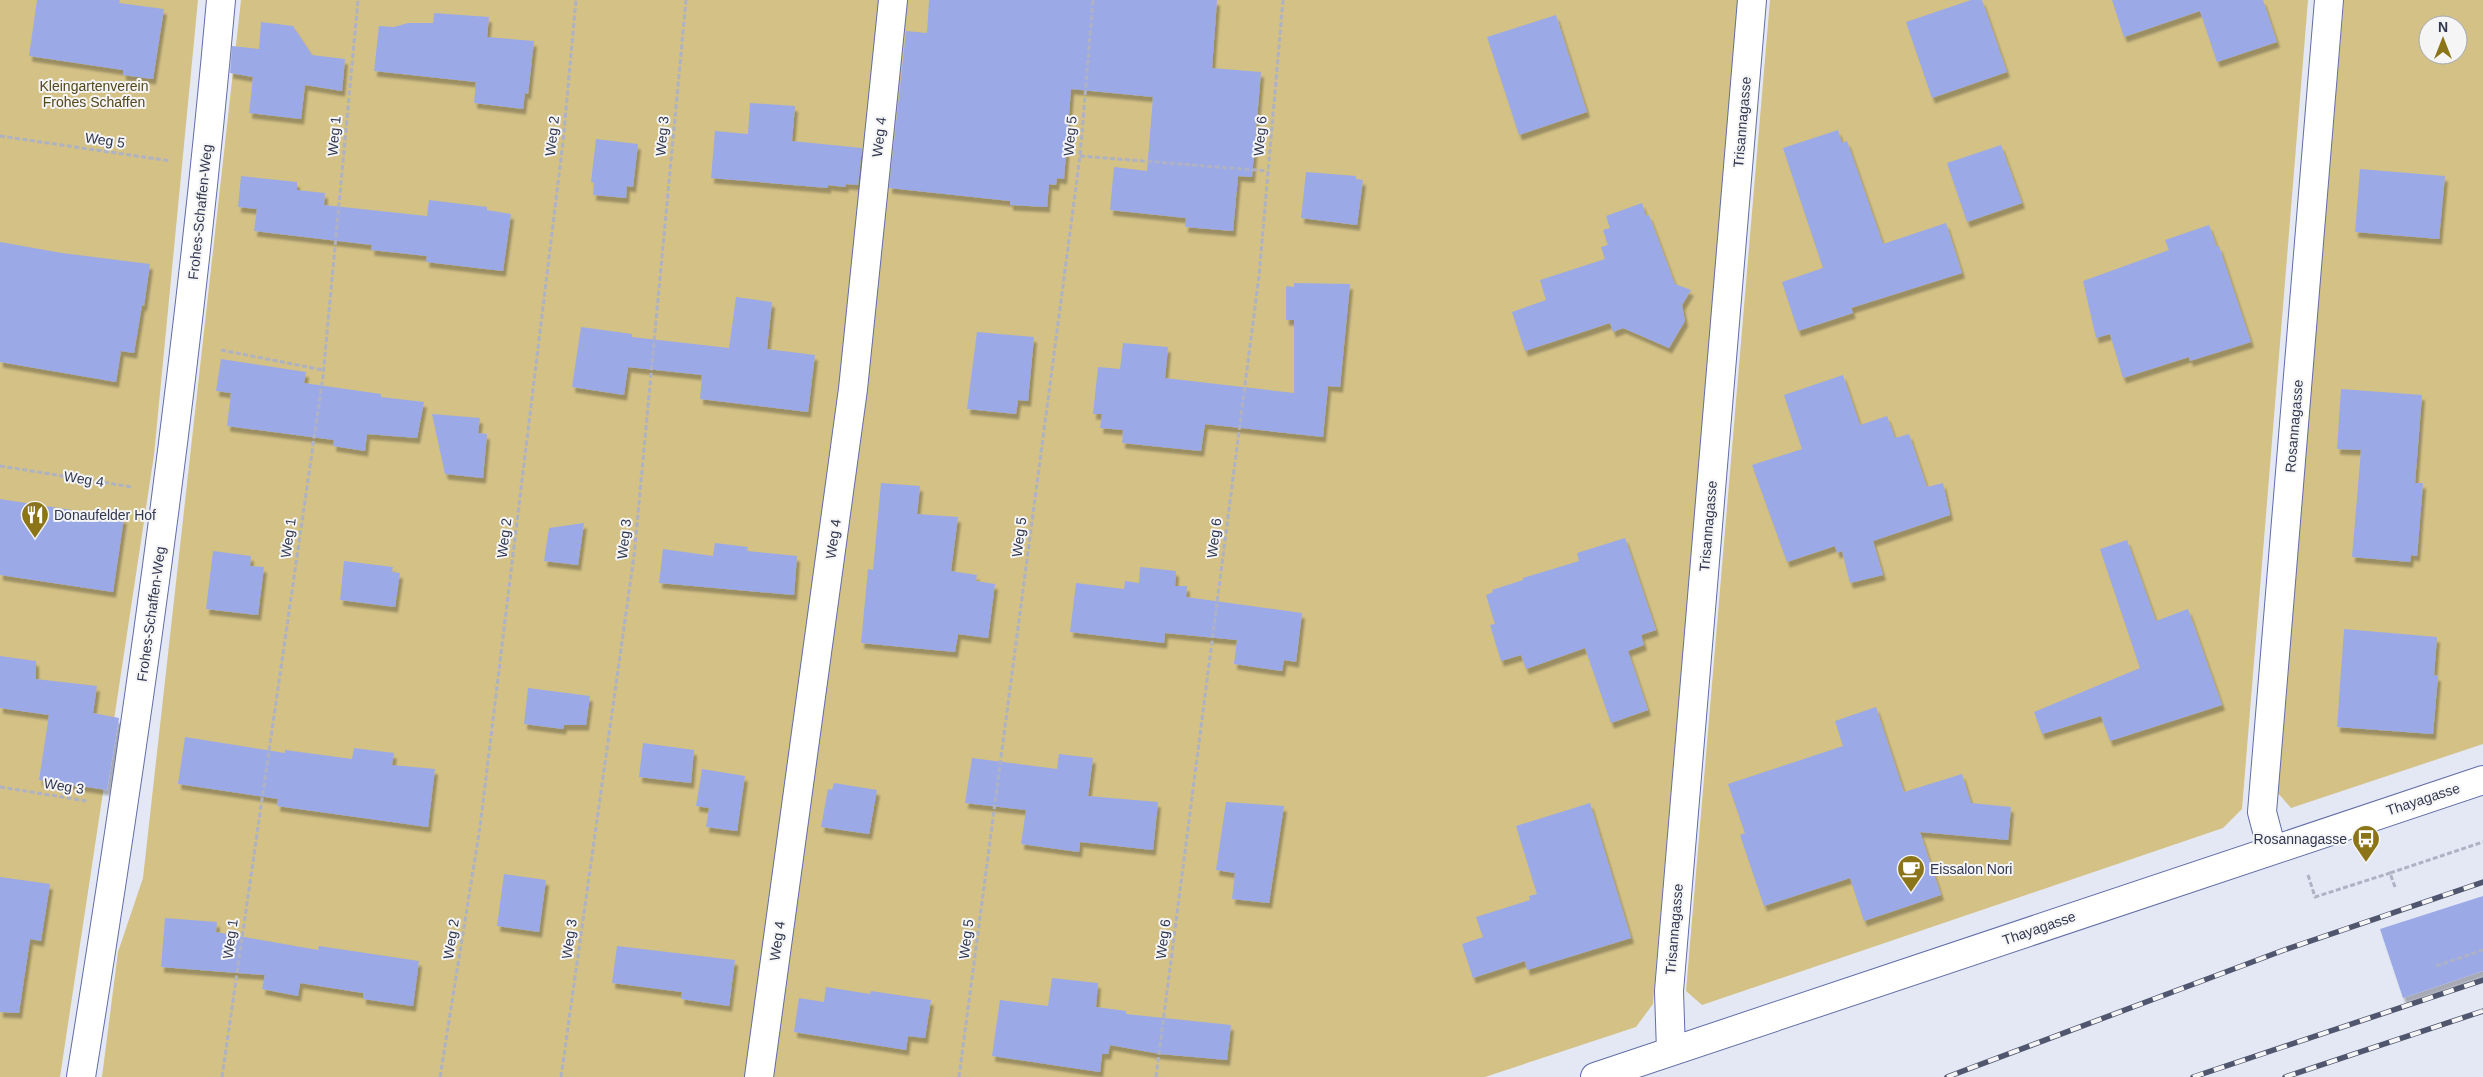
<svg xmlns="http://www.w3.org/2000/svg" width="2483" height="1077" font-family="Helvetica,sans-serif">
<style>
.green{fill:#d3c186;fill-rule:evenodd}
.building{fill:#9baae7;filter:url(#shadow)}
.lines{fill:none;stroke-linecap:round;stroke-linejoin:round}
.minor-casing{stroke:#616da6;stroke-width:30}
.path{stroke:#aeb2c3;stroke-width:3;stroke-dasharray:5 2.5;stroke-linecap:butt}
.minor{stroke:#fff;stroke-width:28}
.rail-casing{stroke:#50566d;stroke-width:5.5}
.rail{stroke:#f5f5f5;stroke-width:4;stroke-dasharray:11;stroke-linecap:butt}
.labels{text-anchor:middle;stroke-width:4;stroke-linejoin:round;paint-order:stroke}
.park-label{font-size:14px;fill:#53471c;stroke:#f5f5f5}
.street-label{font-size:14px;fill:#313750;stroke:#f5f5f5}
.poi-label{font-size:14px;fill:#313750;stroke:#f5f5f5;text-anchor:start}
</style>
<defs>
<filter id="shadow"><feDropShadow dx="3" dy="5.5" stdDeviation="1" flood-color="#0004"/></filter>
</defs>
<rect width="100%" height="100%" fill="#e4e8f5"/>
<path class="green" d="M 0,0 L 198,0 L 154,455 L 60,1077 L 0,1077 Z
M 241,0 L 1738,0 L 1653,1004 L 1636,1027 L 1485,1077 L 102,1077 L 118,952 L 143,878 Z
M 1770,0 L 2308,0 L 2242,809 L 2223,828 L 1702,1005 L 1686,991 Z
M 2344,0 L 2483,0 L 2483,744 L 2291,808 L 2276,791 ZM 2428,25 L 2458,25 L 2458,55 L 2428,55 Z"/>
<path class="building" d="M 37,0 L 120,0 L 119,3 L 164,9 L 153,79 L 123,75 L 123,70 L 29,56 Z
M 929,0 L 1217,0 L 1212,68 L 1261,72 L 1252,177 L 1238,176 L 1233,231 L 1185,227 L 1186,218 L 1110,210 L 1114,167 L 1147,171 L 1153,97 L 1071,89 L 1064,179 L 1057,178 L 1056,185 L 1049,184 L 1047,207 L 1010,205 L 1010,201 L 889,188 L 906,31 L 927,33 Z
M 1971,0 L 1982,0 L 2007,72 L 1932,98 L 1906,22 Z
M 2112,0 L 2263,0 L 2277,42 L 2217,62 L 2200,11 L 2124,37 Z
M 434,13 L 489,17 L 487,37 L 534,41 L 528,94 L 525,93 L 523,109 L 474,103 L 476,82 L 374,71 L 379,26 L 394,27 L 408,23 L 433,23 Z
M 1556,15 L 1587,112 L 1519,135 L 1487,37 Z
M 261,22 L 293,26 L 312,55 L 345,59 L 342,91 L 305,85 L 301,119 L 249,113 L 253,77 L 230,73 L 232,46 L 259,49 Z
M 750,103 L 795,106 L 792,141 L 862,148 L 858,185 L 846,184 L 845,187 L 828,185 L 828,188 L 711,178 L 715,131 L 748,134 Z
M 1838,130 L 1842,143 L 1847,141 L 1883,244 L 1946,223 L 1962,273 L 1851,308 L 1853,313 L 1798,331 L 1782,282 L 1823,268 L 1783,148 Z
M 596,139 L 638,144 L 633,187 L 627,186 L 626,198 L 593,195 L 594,183 L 591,182 Z
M 2001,145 L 2022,203 L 1967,222 L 1947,163 Z
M 2360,169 L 2445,176 L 2439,239 L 2355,232 Z
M 1306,172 L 1356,176 L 1356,179 L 1363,180 L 1357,225 L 1301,218 Z
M 241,176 L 297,182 L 297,190 L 325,193 L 324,205 L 427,216 L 429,200 L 487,207 L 487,210 L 511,214 L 503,271 L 426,262 L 427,256 L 371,250 L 372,245 L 254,231 L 257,209 L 238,207 Z
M 1642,203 L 1646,216 L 1649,215 L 1675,284 L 1691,290 L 1682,305 L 1685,321 L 1669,348 L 1623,328 L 1613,332 L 1610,323 L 1525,351 L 1512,312 L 1546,300 L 1540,280 L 1605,259 L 1601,247 L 1608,245 L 1603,230 L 1610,228 L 1606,216 Z
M 2209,225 L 2217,247 L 2219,246 L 2251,342 L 2190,361 L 2189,357 L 2123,378 L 2110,334 L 2096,338 L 2083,281 L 2169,250 L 2165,240 Z
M 0,242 L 62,253 L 150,264 L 144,306 L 142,305 L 134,353 L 121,351 L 116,382 L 0,362 Z
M 1294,283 L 1350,284 L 1340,387 L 1328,386 L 1323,437 L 1205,424 L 1201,451 L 1122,443 L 1123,430 L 1100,428 L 1102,414 L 1093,414 L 1098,367 L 1120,369 L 1123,343 L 1168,347 L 1165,378 L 1294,393 L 1294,320 L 1286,320 L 1286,286 L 1294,287 Z
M 736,297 L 772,302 L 767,349 L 815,355 L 808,412 L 700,399 L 702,375 L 628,367 L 624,395 L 572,387 L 581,327 L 632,334 L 632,337 L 729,348 Z
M 977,332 L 1034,337 L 1028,401 L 1018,400 L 1016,414 L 967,409 Z
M 221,359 L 306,372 L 304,383 L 381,394 L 381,397 L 424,402 L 417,438 L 367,434 L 365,451 L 333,446 L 334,440 L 227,426 L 231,393 L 216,391 Z
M 1843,375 L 1860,425 L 1887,416 L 1895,438 L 1909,434 L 1927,487 L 1943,483 L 1950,515 L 1873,541 L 1883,575 L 1850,583 L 1842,551 L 1837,553 L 1835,546 L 1787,562 L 1752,465 L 1802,449 L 1784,395 Z
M 2341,389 L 2422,395 L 2415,483 L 2423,483 L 2417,556 L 2411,555 L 2410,562 L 2352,557 L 2361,450 L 2337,449 Z
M 432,414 L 480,418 L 478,433 L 487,434 L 483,478 L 445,474 Z
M 881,483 L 920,486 L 917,514 L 958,517 L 951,571 L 977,575 L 976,581 L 995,584 L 988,638 L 958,634 L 955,652 L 861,643 L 868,569 L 873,570 Z
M 0,499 L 124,518 L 113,592 L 0,575 Z
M 584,523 L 578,565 L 544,561 L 549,528 Z
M 1625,538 L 1656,630 L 1641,635 L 1644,645 L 1628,651 L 1648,710 L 1611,723 L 1585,648 L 1526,669 L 1521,655 L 1501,661 L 1490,625 L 1495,624 L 1486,595 L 1493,592 L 1492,590 L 1523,580 L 1523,578 L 1579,561 L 1577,553 Z
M 2127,540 L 2156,621 L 2188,609 L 2222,705 L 2110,741 L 2101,716 L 2042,734 L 2034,712 L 2140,668 L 2100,549 Z
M 715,543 L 748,547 L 747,551 L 797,556 L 794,595 L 659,583 L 663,549 L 713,556 Z
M 213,551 L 251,556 L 250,566 L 264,567 L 258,615 L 206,609 Z
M 344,561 L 393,567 L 392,572 L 400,573 L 395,607 L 340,600 Z
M 1140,567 L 1176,571 L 1175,586 L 1187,586 L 1186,597 L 1302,613 L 1296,662 L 1284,660 L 1282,671 L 1234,664 L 1237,640 L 1165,633 L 1164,643 L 1070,632 L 1076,583 L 1124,589 L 1125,581 L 1139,583 Z
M 2344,629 L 2437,637 L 2434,675 L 2438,676 L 2433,734 L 2337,727 Z
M 0,656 L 36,661 L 36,679 L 97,686 L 93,713 L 119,718 L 107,790 L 39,780 L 49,715 L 0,708 Z
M 528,688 L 590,696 L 586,725 L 564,725 L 563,729 L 524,724 Z
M 1876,707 L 1904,792 L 1962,774 L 1971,803 L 2011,807 L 2008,840 L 1920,832 L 1941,895 L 1864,921 L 1850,878 L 1764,906 L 1740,835 L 1745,833 L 1728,784 L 1843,746 L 1835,721 Z
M 185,737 L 285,753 L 285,750 L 352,759 L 354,748 L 394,753 L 392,765 L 435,769 L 428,827 L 277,806 L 278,799 L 178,784 Z
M 643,743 L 694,750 L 691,783 L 639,777 Z
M 1059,754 L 1093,758 L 1088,796 L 1158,802 L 1153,850 L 1080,842 L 1079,852 L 1021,844 L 1026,810 L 965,803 L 972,758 L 1057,769 Z
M 702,769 L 745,776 L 737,831 L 706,827 L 709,808 L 696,806 Z
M 834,783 L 877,790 L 869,834 L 821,827 L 828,789 L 832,790 Z
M 1226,802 L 1284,806 L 1269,903 L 1232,899 L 1235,873 L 1216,870 Z
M 1590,803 L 1631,938 L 1527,970 L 1525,961 L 1473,978 L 1462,944 L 1483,937 L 1476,917 L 1530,900 L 1529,896 L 1537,894 L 1516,826 Z
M 504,874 L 546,880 L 539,932 L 497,926 Z
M 0,877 L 50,884 L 41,941 L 30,939 L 19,1013 L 0,1012 Z
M 2483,896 L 2483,971 L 2403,998 L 2380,929 Z
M 165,918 L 217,922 L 216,932 L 318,950 L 319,946 L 419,961 L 413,1006 L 363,999 L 363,993 L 300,983 L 298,996 L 262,989 L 265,975 L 161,967 Z
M 617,946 L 735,960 L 729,1006 L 681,999 L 682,992 L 612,983 Z
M 1052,978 L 1098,983 L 1096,1007 L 1126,1011 L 1126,1014 L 1231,1025 L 1227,1060 L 1160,1054 L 1110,1045 L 1108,1054 L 1102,1054 L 1100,1072 L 992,1056 L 1000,1000 L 1048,1006 Z
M 826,987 L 870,994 L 871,991 L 931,1000 L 925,1038 L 908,1036 L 906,1050 L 794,1032 L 799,998 L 824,1002 Z"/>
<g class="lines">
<defs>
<path id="minor" d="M 2272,850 L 2262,812 L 2329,0
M 1671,1051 L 1669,991 L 1752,0
M 81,1077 C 139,719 189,361 221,0
M 759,1077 L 853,389 L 893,0
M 1595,1077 L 2483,780"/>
</defs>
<use href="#minor" class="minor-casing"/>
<path class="path" d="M 0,136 L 171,161
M 1080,156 L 1268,171
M 221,350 L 323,370
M 0,466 L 132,487
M 0,787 L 87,801
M 2308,875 L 2315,897 L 2390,873
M 2395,887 L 2390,873 L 2483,842
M 2436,966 L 2483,950
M 222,1077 L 323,376 L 358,0
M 440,1077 L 480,827 L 563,142 L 576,0
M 561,1077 L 634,556 L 686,0
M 959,1077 L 1080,156 L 1093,0
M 1156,1077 L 1259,276 L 1283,0"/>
<use href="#minor" class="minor"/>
<defs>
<path id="rail" d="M 1947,1077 L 2284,950 L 2483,882
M 2193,1077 L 2483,980
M 2285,1077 L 2483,1011"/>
</defs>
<use href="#rail" class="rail-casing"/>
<use href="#rail" class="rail"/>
</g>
<defs>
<symbol id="restaurant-pin" viewBox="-11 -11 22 30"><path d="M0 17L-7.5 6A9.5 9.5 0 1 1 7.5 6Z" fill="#8c7519" stroke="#f5f5f5"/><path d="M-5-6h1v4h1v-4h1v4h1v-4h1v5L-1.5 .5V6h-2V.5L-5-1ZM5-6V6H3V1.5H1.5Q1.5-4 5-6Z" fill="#fff"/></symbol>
<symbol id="bus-pin" viewBox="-11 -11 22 30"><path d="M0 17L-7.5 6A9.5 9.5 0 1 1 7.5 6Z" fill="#8c7519" stroke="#f5f5f5"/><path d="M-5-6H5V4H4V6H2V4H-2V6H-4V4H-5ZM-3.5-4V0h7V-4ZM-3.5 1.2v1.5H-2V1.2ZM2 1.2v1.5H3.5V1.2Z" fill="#fff"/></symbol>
<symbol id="cafe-pin" viewBox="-11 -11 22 30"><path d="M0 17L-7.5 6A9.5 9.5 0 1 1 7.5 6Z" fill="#8c7519" stroke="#f5f5f5"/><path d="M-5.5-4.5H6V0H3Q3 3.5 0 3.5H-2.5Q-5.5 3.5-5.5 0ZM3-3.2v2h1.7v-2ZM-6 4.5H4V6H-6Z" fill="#fff"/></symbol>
</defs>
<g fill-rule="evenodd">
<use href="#restaurant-pin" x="19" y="499" width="32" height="43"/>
<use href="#bus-pin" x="2350" y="823" width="32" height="43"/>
<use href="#cafe-pin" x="1895" y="853" width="32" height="43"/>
</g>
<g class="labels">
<g class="park-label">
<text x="94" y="91">Kleingartenverein<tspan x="94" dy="16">Frohes Schaffen</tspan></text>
</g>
<g class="street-label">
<text transform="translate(1742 122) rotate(-85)" y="5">Trisannagasse</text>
<text transform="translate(334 136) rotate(-85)" y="5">Weg 1</text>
<text transform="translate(552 136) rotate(-84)" y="5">Weg 2</text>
<text transform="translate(662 136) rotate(-85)" y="5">Weg 3</text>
<text transform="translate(1070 136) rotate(-85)" y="5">Weg 5</text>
<text transform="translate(1260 136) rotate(-85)" y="5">Weg 6</text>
<text transform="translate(879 137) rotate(-84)" y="5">Weg 4</text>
<text transform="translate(105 140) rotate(8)" y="5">Weg 5</text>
<text transform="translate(200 212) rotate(-84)" y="5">Frohes-Schaffen-Weg</text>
<text transform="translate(2294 426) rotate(-85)" y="5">Rosannagasse</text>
<text transform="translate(84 479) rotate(9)" y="5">Weg 4</text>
<text transform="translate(1708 526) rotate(-85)" y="5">Trisannagasse</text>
<text transform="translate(1019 537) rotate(-83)" y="5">Weg 5</text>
<text transform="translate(288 538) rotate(-82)" y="5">Weg 1</text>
<text transform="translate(504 538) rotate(-83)" y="5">Weg 2</text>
<text transform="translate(1214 538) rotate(-83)" y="5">Weg 6</text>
<text transform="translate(624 539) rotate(-84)" y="5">Weg 3</text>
<text transform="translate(833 539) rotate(-82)" y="5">Weg 4</text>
<text transform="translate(151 614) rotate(-82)" y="5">Frohes-Schaffen-Weg</text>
<text transform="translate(64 786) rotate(9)" y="5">Weg 3</text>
<text transform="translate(2423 799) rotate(-18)" y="5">Thayagasse</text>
<text transform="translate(2039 928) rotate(-19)" y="5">Thayagasse</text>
<text transform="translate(1674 929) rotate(-85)" y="5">Trisannagasse</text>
<text transform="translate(230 939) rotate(-82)" y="5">Weg 1</text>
<text transform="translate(451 939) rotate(-81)" y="5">Weg 2</text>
<text transform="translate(569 939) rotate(-82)" y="5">Weg 3</text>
<text transform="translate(966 939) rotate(-83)" y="5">Weg 5</text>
<text transform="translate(1163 939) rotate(-83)" y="5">Weg 6</text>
<text transform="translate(777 941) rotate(-82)" y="5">Weg 4</text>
</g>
<g class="poi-label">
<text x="54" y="520">Donaufelder Hof</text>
<text x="2347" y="844" text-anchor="end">Rosannagasse</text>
<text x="1930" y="874">Eissalon Nori</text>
</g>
</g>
<g transform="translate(2443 40)"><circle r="24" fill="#f5f5f5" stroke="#a7a9b3"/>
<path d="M0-4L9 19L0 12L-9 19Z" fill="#8c7519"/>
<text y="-8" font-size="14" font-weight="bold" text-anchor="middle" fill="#313750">N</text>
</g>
</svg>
